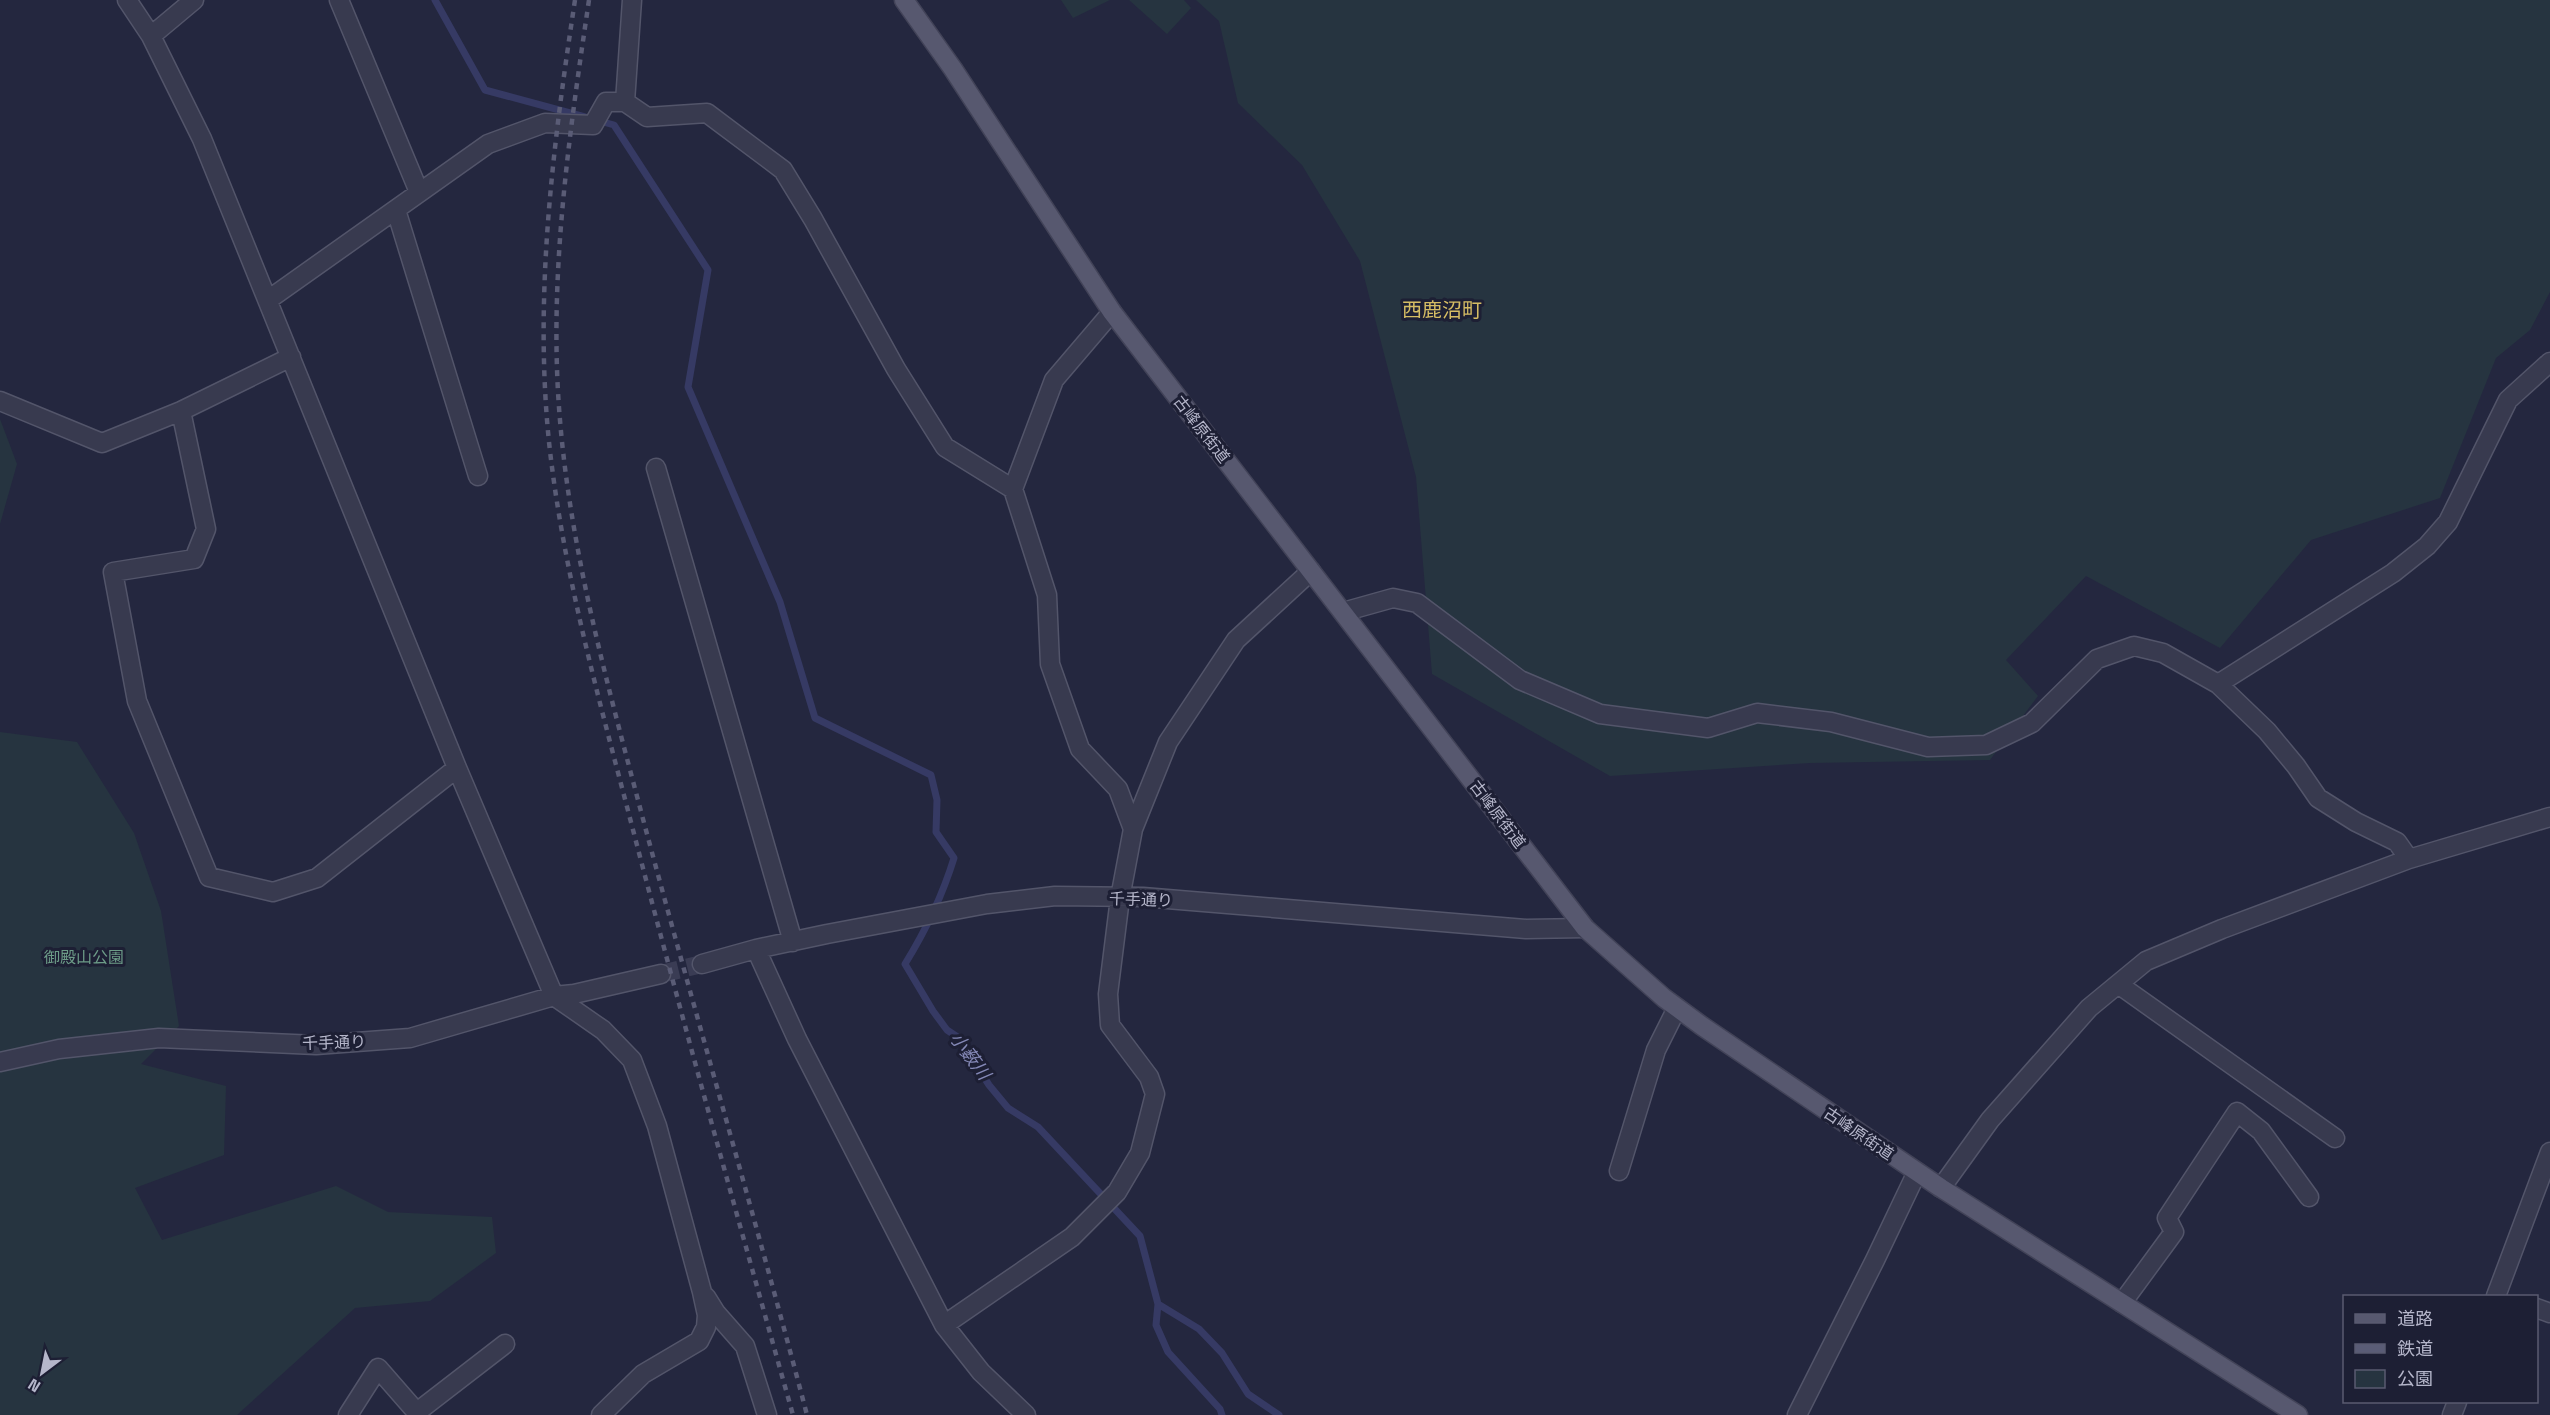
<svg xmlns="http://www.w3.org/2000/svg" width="2550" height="1415" font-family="'Space Grotesk','Noto Sans JP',sans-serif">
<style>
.green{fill:#263440}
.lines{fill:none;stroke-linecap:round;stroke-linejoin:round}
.stream{stroke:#363a64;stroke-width:7}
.minor-tunnel{stroke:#3a3c54;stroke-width:18;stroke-dasharray:18 9;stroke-linecap:butt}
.minor-casing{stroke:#53556a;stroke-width:21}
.major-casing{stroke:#424358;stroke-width:21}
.minor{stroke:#383a4f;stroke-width:18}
.major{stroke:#57586f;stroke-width:18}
.rail{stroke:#5a5c76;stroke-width:4.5;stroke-dasharray:6 6;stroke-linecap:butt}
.labels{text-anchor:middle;stroke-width:6;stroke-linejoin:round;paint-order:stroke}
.street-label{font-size:16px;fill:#b5b6ca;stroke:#1d1f34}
.park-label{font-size:16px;fill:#6c9b87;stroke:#1d1f34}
.water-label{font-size:18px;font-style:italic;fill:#8488b6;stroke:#1d1f34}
.quarter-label{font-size:20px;fill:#d5bc64;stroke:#1d1f34}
</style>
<rect width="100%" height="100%" fill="#24273f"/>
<path class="green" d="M 1061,0 L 1110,0 L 1073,18 Z
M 1129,0 L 1184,0 L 1191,8 L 1167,34 Z
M 1196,0 L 2550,0 L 2550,292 L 2530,330 L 2496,358 L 2440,498 L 2311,540 L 2220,648 L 2086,576 L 2006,660 L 2038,696 L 1990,760 L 1810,763 L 1610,776 L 1432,674 L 1416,477 L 1360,261 L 1302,165 L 1238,103 L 1219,21 Z
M 0,419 L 17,464 L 0,524 Z
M 0,732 L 77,742 L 134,833 L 161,911 L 179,1026 L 141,1064 L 226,1086 L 224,1155 L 135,1188 L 162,1240 L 336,1186 L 388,1212 L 492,1217 L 496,1253 L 430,1301 L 355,1308 L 237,1415 L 0,1415 Z"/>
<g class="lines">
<path class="stream" d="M 435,0 L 485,90 L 585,117
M 596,120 L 614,125 L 708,270 L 688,387 L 780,602 L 815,718 L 931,775 L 937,800 L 936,832 L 954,858 C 942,897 926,930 905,964 L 933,1011 L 947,1030 L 959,1038 L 989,1085 L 1008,1108 L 1038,1127 L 1140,1236 L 1158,1304 L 1156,1325 L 1168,1352 L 1220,1409 L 1222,1415
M 1158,1304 L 1199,1329 L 1222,1353 L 1248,1394 L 1279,1415"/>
<path class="minor-tunnel" d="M 661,974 L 702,964"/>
<defs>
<path id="minor" d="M 127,0 L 151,36 L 202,139 L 457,768 L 554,996 L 603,1030 L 632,1060 L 657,1126 L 702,1292 L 707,1315 L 706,1327 L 699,1341 L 643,1374 L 601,1415
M 339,0 L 419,192
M 151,36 L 194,0
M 625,102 L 632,0
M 396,210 L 478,476
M 268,300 L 488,144 L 545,123 L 593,125 L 606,102 L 625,102 L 647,117 L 707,113 L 783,170 L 813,219 L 896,369 L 945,447 L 1013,489
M 1112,312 L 1054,380 L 1013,489 L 1047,595 L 1050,664 L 1080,749 L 1118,789 L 1133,829
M 0,401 L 102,443 L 181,411 L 291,357
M 181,411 L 206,529 L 194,559 L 113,572 L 137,701 L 209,877 L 273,892 L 317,878 L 457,768
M 656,468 L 793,942
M 1343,612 L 1393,598 L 1417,603 L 1520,680 L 1600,714 L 1708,728 L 1757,713 L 1831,722 L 1928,747 L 1986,745 L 2032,723 L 2097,659 L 2134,646 L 2163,653 L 2218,684 L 2267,731 L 2296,766 L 2318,798 L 2356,822 L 2397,842 L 2409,859
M 2218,684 L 2393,573 L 2427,546 L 2448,522 L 2508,400 L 2550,362
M 756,949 L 797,1039 L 944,1325 L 981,1372 L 1026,1415
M 702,964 L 756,949 L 827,934 L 987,904 L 1055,896 L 1143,897 L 1526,929 L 1585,928
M 2118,984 L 2335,1138
M 0,1062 L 59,1049 L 159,1038 L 316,1045 L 410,1038 L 554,996 L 574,994 L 661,974
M 1619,1171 L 1656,1050 L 1677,1008
M 1941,1188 L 1990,1120 L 2089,1008 L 2146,961 L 2222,929 L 2409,859 L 2550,817
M 2496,1296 L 2550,1152
M 706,1297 L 716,1313 L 745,1346 L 767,1415
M 2122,1303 L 2174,1232 L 2167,1218 L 2237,1112 L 2261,1131 L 2309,1197
M 2536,1308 L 2550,1313
M 944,1325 L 1072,1237 L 1117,1192 L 1140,1153 L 1155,1094 L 1149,1077 L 1110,1025 L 1108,994 L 1120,898 L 1133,829 L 1168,742 L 1236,640 L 1311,571
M 417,1412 L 505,1344
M 348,1415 L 378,1368 L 419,1415
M 1797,1415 L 1875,1260 L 1917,1172
M 2452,1415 L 2457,1402"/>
<path id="major" d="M 904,0 L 953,69 L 1112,312 L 1585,928 L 1664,998 L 1702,1026 L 1941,1188 L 2298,1415"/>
</defs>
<use href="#minor" class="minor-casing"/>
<use href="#major" class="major-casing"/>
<use href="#minor" class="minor"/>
<use href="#major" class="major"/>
<path class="rail" d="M 575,0 C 553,145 534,295 549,442 C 563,572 599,699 632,826 C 683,1023 738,1219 793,1415
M 589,0 C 571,122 553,246 557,369 C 562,523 604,671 643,819 C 696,1018 755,1216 807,1415"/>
</g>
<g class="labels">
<g class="street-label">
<text transform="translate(1202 429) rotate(52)" y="6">古峰原街道</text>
<text transform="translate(1498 814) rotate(53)" y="6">古峰原街道</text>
<text transform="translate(1141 899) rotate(2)" y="6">千手通り</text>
<text transform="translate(334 1042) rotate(-2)" y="6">千手通り</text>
<text transform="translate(1859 1133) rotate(34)" y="6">古峰原街道</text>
</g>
<g class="park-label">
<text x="84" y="963">御殿山公園</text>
</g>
<g class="water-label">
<text transform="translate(970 1056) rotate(53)" y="6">小薮川</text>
</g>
<g class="quarter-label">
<text x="1442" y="317">西鹿沼町</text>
</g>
</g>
<rect x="2343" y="1295" width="195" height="108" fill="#1d1f34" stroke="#5a5b70" stroke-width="1.5"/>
<rect x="2355" y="1314" width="30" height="9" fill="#57586f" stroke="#5a5b70" stroke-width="1.5"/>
<text x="2397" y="1325" font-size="18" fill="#b5b6ca">道路</text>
<rect x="2355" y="1344" width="30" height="9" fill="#5a5c76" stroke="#5a5b70" stroke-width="1.5"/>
<text x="2397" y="1355" font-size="18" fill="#b5b6ca">鉄道</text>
<rect x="2355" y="1370" width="30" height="18" fill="#263440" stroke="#5a5b70" stroke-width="1.5"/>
<text x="2397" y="1385" font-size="18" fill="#b5b6ca">公園</text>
<g transform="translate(42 1373) rotate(212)" stroke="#1d1f34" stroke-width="4.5" paint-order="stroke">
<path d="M0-4.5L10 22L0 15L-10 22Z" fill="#b5b6ca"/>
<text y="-9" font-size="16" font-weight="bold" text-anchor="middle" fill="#b5b6ca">N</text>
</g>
</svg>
